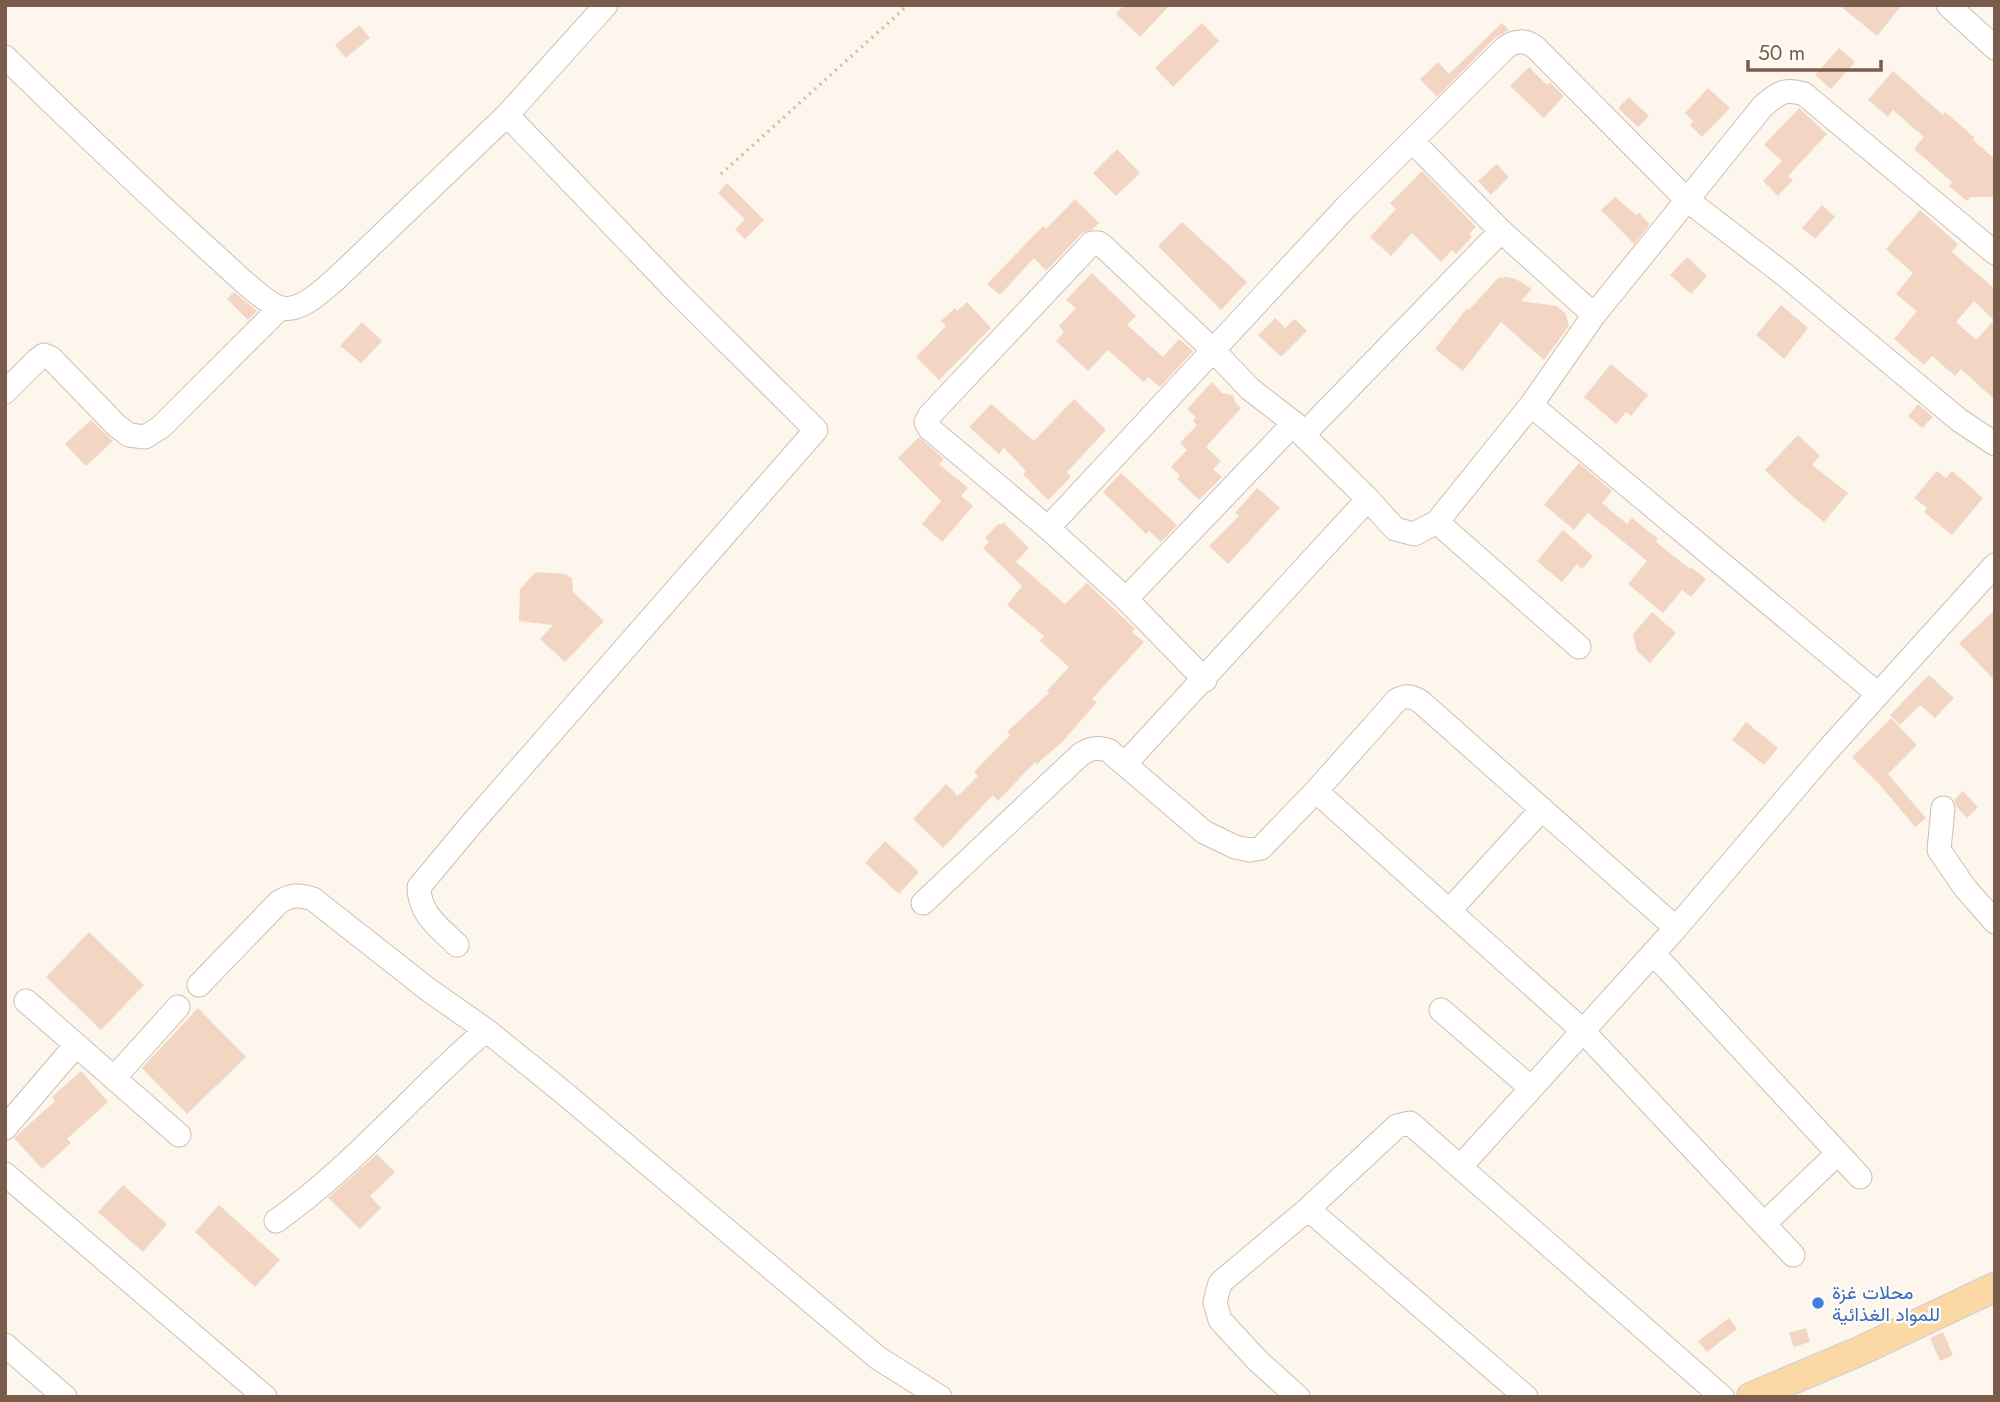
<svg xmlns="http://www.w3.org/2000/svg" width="2000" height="1402" font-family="Jost,Vazirmatn,sans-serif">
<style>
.building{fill:#f3d5c3;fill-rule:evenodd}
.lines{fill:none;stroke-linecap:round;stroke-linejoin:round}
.minor-casing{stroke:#d1beb0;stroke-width:25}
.major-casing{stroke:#dad1cd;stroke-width:31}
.path{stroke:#d9b8a5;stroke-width:3.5;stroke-dasharray:2 5;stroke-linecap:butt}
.minor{stroke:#fff;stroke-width:23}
.major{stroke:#fbd9a5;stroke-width:28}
.shop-dot{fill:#3f7fe0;stroke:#fffaf3;stroke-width:2.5}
.labels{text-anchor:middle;stroke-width:5;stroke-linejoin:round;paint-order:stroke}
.shop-label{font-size:19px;fill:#366cbe;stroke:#fffaf3;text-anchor:start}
</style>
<rect width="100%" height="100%" fill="#fdf6ec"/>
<path class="building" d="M 1124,5 L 1170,5 L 1140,37 L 1116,14 Z
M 1839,5 L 1902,5 L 1877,36 Z
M 1202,23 L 1219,41 L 1173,87 L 1155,68 Z
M 1502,23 L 1509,30 L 1495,38 L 1437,97 L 1420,79 L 1438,62 L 1449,74 Z
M 359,25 L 370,38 L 346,58 L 335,45 Z
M 1839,48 L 1855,62 L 1831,89 L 1815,75 Z
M 1529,67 L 1547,85 L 1550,82 L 1564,96 L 1544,118 L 1510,86 Z
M 1893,71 L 1943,115 L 1945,112 L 1975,138 L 1973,140 L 1995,159 L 1995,197 L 1970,197 L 1967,201 L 1949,186 L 1952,182 L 1914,149 L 1924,137 L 1893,110 L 1888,117 L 1868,100 Z
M 1708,88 L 1730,108 L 1702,137 L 1690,125 L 1693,121 L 1685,113 Z
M 1629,97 L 1649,116 L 1638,127 L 1618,108 Z
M 1799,108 L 1827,134 L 1788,176 L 1793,180 L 1778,196 L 1763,181 L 1782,161 L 1764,145 Z
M 1117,149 L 1140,173 L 1116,196 L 1093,173 Z
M 1497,164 L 1509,177 L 1491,195 L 1478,181 Z
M 1422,171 L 1476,227 L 1469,234 L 1472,237 L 1456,254 L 1452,250 L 1441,262 L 1412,233 L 1391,256 L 1370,237 L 1396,209 L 1390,203 Z
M 727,183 L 764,220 L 745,239 L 735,229 L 745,219 L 718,193 Z
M 1615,197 L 1636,215 L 1639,213 L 1650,224 L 1634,244 L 1601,210 Z
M 1075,199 L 1099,223 L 1093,229 L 1082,233 L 1046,271 L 1034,258 L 1000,295 L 987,284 L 1043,226 L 1046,229 Z
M 1822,205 L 1835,217 L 1815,239 L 1802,228 Z
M 1920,210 L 1958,244 L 1952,252 L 1995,289 L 1995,400 L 1961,369 L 1955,376 L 1932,356 L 1924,365 L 1894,339 L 1917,311 L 1896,294 L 1913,273 L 1886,249 ZM 1974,301 L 1994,320 L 1976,340 L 1956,322 Z
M 1182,222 L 1247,282 L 1221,310 L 1158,246 Z
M 1687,257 L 1707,276 L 1691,294 L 1670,275 Z
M 1092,273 L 1136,316 L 1127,325 L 1163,357 L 1179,339 L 1193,351 L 1160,387 L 1148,377 L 1144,382 L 1108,350 L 1088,371 L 1056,341 L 1064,332 L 1059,326 L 1076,308 L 1066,300 Z
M 1506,277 L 1516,279 L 1532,289 L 1521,301 L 1557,306 L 1566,314 L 1569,326 L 1544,360 L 1501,322 L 1463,371 L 1435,349 L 1467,308 L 1469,310 L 1498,278 Z
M 234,292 L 257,311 L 248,320 L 227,299 Z
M 967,302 L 991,328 L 939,380 L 916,357 L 946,326 L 941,321 L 955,308 L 957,311 Z
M 1781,305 L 1808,328 L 1784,359 L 1756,335 Z
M 1275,318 L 1285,328 L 1295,319 L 1307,331 L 1281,357 L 1258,335 Z
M 362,322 L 382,341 L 361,363 L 340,346 Z
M 1611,364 L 1648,395 L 1631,416 L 1626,412 L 1616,424 L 1584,397 Z
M 1212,382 L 1222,393 L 1233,395 L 1235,402 L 1241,408 L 1206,447 L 1221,461 L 1213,469 L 1222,477 L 1199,500 L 1177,479 L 1180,476 L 1171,467 L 1187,450 L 1180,443 L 1197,425 L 1193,421 L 1196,417 L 1187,409 Z
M 1074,399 L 1106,430 L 1067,472 L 1071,477 L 1048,500 L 1023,474 L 1026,471 L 1004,448 L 999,454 L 969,427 L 991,404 L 1034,441 Z
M 1918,404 L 1933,417 L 1922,428 L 1908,416 Z
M 91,420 L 113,441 L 86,466 L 65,444 Z
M 1798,435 L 1820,456 L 1812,465 L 1848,493 L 1824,522 L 1792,496 L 1765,470 Z
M 919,437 L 944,459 L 939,464 L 968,488 L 961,496 L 973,506 L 942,542 L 922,524 L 941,501 L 898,458 Z
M 1579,463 L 1612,491 L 1602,503 L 1627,524 L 1632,518 L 1658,539 L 1656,542 L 1690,569 L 1691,567 L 1706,579 L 1691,597 L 1682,590 L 1663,613 L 1628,584 L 1647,561 L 1588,513 L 1574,530 L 1544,505 Z
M 1937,471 L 1946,478 L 1952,471 L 1983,498 L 1952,535 L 1924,512 L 1927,508 L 1914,498 Z
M 1121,473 L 1177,525 L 1161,542 L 1149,531 L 1146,534 L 1103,492 Z
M 1257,488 L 1280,508 L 1228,564 L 1209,546 L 1239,516 L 1235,513 Z
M 1003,522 L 1029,548 L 1016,562 L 1065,604 L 1087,583 L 1135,629 L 1132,632 L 1144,642 L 1092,699 L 1097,702 L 1064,740 L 1037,764 L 1035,762 L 998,801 L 993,795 L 943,848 L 913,819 L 946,784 L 958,796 L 978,776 L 974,772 L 1010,735 L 1007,732 L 1049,693 L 1047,691 L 1069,667 L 1040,641 L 1044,636 L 1007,605 L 1022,586 L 983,548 L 989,542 L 985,538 L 999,523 L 1001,525 Z
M 1563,530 L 1593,556 L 1582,569 L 1577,564 L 1562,582 L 1537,561 Z
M 536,572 L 565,574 L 572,578 L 573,592 L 604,621 L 565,662 L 540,639 L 553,625 L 519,621 L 520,589 Z
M 1995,610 L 1995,681 L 1959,643 Z
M 1652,612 L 1676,633 L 1650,663 L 1637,651 L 1633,634 Z
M 1929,675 L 1954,698 L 1935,718 L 1920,705 L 1900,725 L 1890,715 Z
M 1891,718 L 1917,745 L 1888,774 L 1926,818 L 1915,827 L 1880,785 L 1852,757 Z
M 1746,722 L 1778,748 L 1764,765 L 1732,740 Z
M 1963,791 L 1978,807 L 1967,818 L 1957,807 L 1954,800 Z
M 885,841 L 919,872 L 899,894 L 865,863 Z
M 89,932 L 144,985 L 101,1030 L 46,977 Z
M 198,1008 L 246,1057 L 187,1114 L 142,1068 Z
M 81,1071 L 108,1102 L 67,1139 L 71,1143 L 42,1169 L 14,1138 L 55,1101 L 52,1097 Z
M 377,1154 L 395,1172 L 370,1196 L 381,1208 L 360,1229 L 328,1198 Z
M 123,1185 L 167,1224 L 143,1252 L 98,1212 Z
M 219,1205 L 280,1260 L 255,1287 L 195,1232 Z
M 1729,1318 L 1737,1329 L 1707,1352 L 1698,1341 Z
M 1806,1328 L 1810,1342 L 1794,1347 L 1789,1333 Z
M 1943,1332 L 1953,1355 L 1940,1361 L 1930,1338 Z"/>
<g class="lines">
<defs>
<path id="minor" d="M 1948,5 L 1995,48
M 5,57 C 76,126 146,193 219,259 C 231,270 268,306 282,308 C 301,312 323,290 337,278 L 507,115 L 606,5
M 1412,141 L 1501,231 L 1594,315
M 5,392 L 37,360 L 44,355 L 51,358 L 117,426 L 129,435 L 145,437 L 161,427 L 280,308
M 1531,405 L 1878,694
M 1303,435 L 1501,231
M 1437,522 L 1579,647
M 1048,528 L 1347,206 L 1505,48 C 1515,40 1525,40 1535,47 L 1687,200 L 1785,275 L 1959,420 L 1995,444
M 1126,599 L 1294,423
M 1205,680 L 1126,599 L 1048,528 L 930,429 L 926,422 L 930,415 L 1092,243 L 1099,243 L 1104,247 L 1213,350 L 1250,389 L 1294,423 L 1303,435 L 1368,499 L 1395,529 L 1414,534 L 1437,522 L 1531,405 L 1594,315 L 1763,106 C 1778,93 1784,88 1804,94 L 1995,253
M 1125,764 L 1368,499
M 1316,791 L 1582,1030 L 1793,1255
M 1943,808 L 1939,850 L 1965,888 L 1995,922
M 923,903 L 1080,755 C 1090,748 1097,747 1108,750 L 1204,832 L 1235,847 L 1250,850 L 1261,848 L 1316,791 L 1397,700 C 1407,695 1412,696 1421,702 L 1676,928
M 1449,911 L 1542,809
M 457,945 C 439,927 419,914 419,887 L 474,821 L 816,430 L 680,295 L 507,115
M 1653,953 L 1860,1177
M 199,985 L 279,902 C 291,895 299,894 313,899 L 430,991 L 486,1030 L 564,1093 L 878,1358 L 940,1397
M 26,1001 L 179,1135
M 1441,1010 L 1531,1088
M 114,1078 L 178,1007
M 5,1128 L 76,1045
M 1461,1166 L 1676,928 L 1826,752 L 1995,565
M 5,1174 L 265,1397
M 1308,1209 L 1526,1397
M 276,1221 C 353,1167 414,1092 486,1030
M 1764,1224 L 1838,1153
M 5,1345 L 65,1397
M 1298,1397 L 1258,1361 L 1220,1320 L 1215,1302 L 1220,1283 L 1308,1209 L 1397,1126 L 1410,1123 L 1722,1397"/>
<path id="major" d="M 1751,1397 L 1860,1351 L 1995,1287"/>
</defs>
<use href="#minor" class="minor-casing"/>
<use href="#major" class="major-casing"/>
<path class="path" d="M 721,174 L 908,5"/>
<use href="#minor" class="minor"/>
<use href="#major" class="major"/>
</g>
<circle class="shop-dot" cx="1818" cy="1303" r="7"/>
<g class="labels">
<g class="shop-label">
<text x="1832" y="1299">محلات غزة<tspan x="1832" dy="22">للمواد الغذائية</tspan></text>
</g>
</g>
<rect width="2000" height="1402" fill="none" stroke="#7a5c4d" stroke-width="14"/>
<path d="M1748 60v10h133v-10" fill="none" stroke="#7a5c4d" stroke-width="3.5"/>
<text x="1758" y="60" font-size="21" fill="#7a5c4d" stroke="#fffaf3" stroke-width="5" paint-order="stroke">50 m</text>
</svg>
